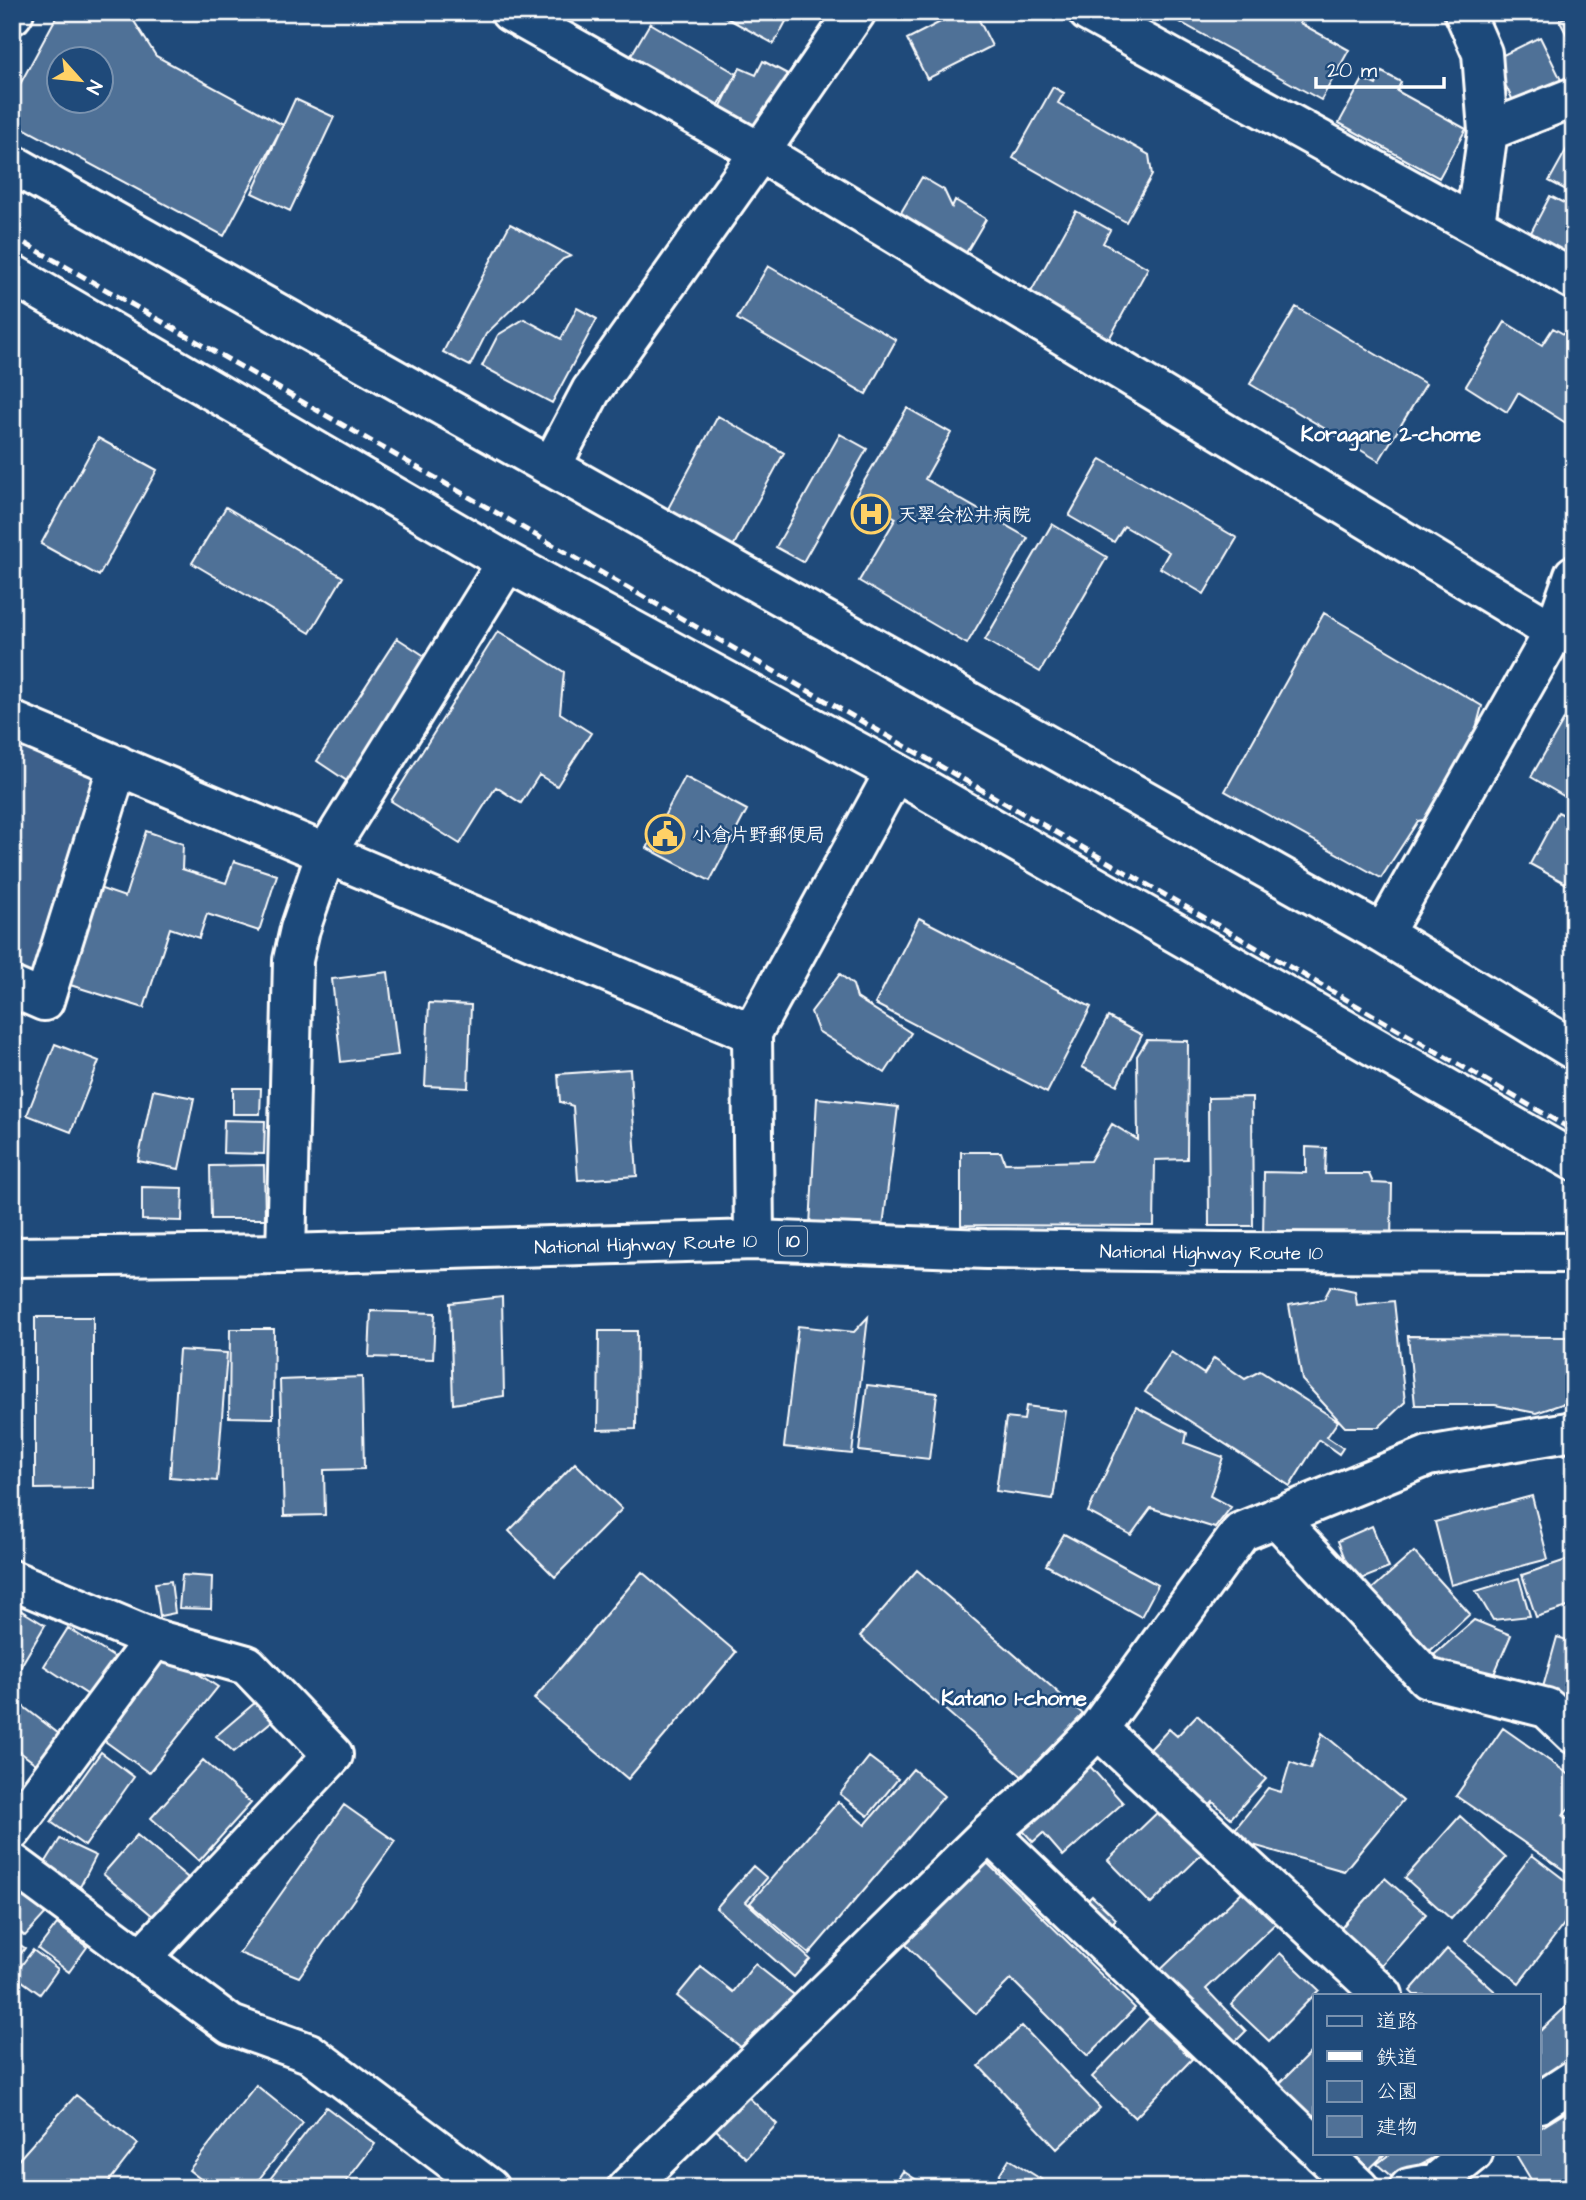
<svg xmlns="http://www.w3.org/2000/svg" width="1586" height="2200" font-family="'Architects Daughter','Klee One',sans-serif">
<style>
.green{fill:#3c618b;stroke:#9eb0c5;stroke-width:2}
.building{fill:#507197;stroke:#fff;stroke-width:2;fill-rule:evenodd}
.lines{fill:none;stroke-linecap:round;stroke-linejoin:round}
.minor-casing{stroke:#fff;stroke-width:44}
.highway-casing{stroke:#fff;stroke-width:44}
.minor{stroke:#1f4a7a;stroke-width:38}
.highway{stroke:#1f4a7a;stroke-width:38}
.rail{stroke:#fff;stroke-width:5;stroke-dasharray:10 5;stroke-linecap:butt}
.labels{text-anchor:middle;stroke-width:5;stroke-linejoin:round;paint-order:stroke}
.shield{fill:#1f4a7a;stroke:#bcc9d7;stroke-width:2}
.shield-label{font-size:18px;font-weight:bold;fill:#fff}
.poi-label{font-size:19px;font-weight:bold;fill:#fff;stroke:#1f4a7a;text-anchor:start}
.street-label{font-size:19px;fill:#fff;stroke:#1f4a7a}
.neighbourhood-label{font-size:21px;font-weight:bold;fill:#fff;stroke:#1f4a7a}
</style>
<rect width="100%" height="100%" fill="#1f4a7a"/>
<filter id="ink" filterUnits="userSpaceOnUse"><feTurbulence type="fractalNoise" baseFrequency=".0143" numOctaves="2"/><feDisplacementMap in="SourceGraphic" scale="14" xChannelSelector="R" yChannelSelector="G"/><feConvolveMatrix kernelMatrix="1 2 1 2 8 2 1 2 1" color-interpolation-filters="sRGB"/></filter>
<g filter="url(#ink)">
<path class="green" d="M 12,730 L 106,770 L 38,989 L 12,978 Z"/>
<path class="building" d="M 59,12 L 121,12 L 132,18 L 156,56 L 283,125 L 224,236 L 12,122 L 12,99 ZM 60,60 L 102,60 L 102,102 L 60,102 Z
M 716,12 L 791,12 L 774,44 Z
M 960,12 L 975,12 L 992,46 L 927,79 L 907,39 Z
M 1162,12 L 1306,12 L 1300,23 L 1349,50 L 1321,100 Z
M 1563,12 L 1574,12 L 1574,31 L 1567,35 L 1559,20 L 1566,17 Z
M 650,23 L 737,74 L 712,116 L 625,66 Z
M 1540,37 L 1566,90 L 1519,113 L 1493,60 Z
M 763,61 L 797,79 L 765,141 L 716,116 L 740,68 L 756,75 Z
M 1382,72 L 1401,82 L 1397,91 L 1466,129 L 1439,178 L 1339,123 L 1363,79 L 1376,85 Z
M 1053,87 L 1064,93 L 1058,103 L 1149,155 L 1152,175 L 1126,222 L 1013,158 Z
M 295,99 L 334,117 L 290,211 L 252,193 Z
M 1574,136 L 1574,194 L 1549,181 Z
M 922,177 L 944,190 L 952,207 L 955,200 L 986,219 L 950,280 L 884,241 Z
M 1550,196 L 1574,208 L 1574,264 L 1527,240 Z
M 1076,211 L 1110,230 L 1103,243 L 1148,268 L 1102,352 L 1022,308 Z
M 510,224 L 571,256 L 563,259 L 486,334 L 470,366 L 443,352 Z
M 768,266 L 896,340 L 866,394 L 737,319 Z
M 1296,307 L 1426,384 L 1379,461 L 1250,384 Z
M 577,308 L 597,319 L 552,403 L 482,366 L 498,335 L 524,319 L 561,339 Z
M 1505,322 L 1542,345 L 1553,328 L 1574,340 L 1574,428 L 1518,393 L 1507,412 L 1466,386 Z
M 907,408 L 951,433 L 925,479 L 1028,538 L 967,644 L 859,581 L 896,518 L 856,495 Z
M 718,416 L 784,453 L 730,552 L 664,516 Z
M 840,434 L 867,449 L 803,562 L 776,547 Z
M 98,438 L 157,470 L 99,576 L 41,544 Z
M 1101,459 L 1237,538 L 1204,594 L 1160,568 L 1169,552 L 1124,526 L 1114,542 L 1069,516 Z
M 226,507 L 343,577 L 310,633 L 192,563 Z
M 1052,524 L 1107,557 L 1040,672 L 985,640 Z
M 1324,613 L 1482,706 L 1465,769 L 1434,818 L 1418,821 L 1381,878 L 1225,791 Z
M 498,631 L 564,672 L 560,713 L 591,733 L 557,786 L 539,775 L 521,803 L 496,787 L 460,844 L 391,801 Z
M 397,638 L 434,662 L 353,785 L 317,761 Z
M 1574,702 L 1574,802 L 1531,777 Z
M 685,777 L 747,810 L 710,881 L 647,848 Z
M 1558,812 L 1574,820 L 1574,888 L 1530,864 Z
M 146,831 L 183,844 L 182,869 L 226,883 L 234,861 L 277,875 L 259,931 L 207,914 L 199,938 L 170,928 L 144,1008 L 67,984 L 99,888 L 125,897 Z
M 919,918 L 1091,1007 L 1047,1093 L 875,1004 Z
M 388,972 L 398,1055 L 341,1062 L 332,979 Z
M 840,974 L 853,985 L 857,998 L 911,1033 L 885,1073 L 818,1031 L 811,1012 Z
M 429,1003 L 471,1005 L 468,1088 L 425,1086 Z
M 1108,1017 L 1142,1035 L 1117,1085 L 1082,1067 Z
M 1147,1040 L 1188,1041 L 1187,1159 L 1155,1160 L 1154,1226 L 961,1225 L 961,1152 L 1001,1152 L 1005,1163 L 1090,1161 L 1112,1124 L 1138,1140 L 1137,1056 Z
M 55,1044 L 99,1061 L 71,1132 L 27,1115 Z
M 630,1069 L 637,1176 L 578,1180 L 573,1106 L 560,1102 L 558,1074 Z
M 233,1088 L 261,1088 L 260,1114 L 233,1114 Z
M 153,1090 L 194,1098 L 179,1169 L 138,1161 Z
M 1252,1097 L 1253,1226 L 1209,1226 L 1208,1098 Z
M 817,1098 L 898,1107 L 883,1226 L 810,1226 Z
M 224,1120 L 265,1121 L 264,1154 L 223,1153 Z
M 1306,1147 L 1326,1148 L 1325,1174 L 1369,1174 L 1373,1183 L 1392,1184 L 1391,1242 L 1263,1240 L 1264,1172 L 1306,1173 Z
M 264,1165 L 265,1219 L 211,1219 L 210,1166 Z
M 142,1187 L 183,1188 L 182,1221 L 142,1220 Z
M 1331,1286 L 1355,1291 L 1357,1305 L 1394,1301 L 1405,1402 L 1379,1427 L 1345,1427 L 1302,1380 L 1289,1305 L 1324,1299 Z
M 502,1297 L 504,1396 L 453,1404 L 450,1303 Z
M 371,1311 L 435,1313 L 433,1359 L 369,1357 Z
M 35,1317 L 93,1317 L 93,1488 L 35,1489 Z
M 868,1317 L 852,1454 L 784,1447 L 798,1326 L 854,1332 Z
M 230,1329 L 274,1329 L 273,1418 L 229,1417 Z
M 599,1331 L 637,1331 L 636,1429 L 598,1430 Z
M 1408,1336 L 1574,1337 L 1574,1404 L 1562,1404 L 1536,1413 L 1495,1405 L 1415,1405 Z
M 179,1350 L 227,1353 L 217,1481 L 170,1477 Z
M 1171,1352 L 1204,1374 L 1214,1358 L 1245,1379 L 1260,1371 L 1338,1421 L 1327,1437 L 1343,1448 L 1339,1454 L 1319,1440 L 1290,1486 L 1145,1392 Z
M 362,1377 L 364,1469 L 324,1470 L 325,1515 L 284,1516 L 280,1380 Z
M 867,1385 L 937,1393 L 929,1459 L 859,1451 Z
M 1026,1406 L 1066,1411 L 1053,1499 L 996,1491 L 1006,1418 L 1024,1420 Z
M 1136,1407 L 1187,1433 L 1185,1443 L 1223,1457 L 1210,1496 L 1231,1507 L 1215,1528 L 1151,1508 L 1131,1535 L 1088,1512 Z
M 575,1463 L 622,1509 L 555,1577 L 509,1531 Z
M 1532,1496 L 1548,1559 L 1451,1585 L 1435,1522 Z
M 1372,1526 L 1389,1568 L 1354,1582 L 1338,1541 Z
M 1064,1534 L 1158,1585 L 1141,1617 L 1046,1565 Z
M 1414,1552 L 1470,1614 L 1421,1659 L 1364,1596 Z
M 1572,1558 L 1574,1563 L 1574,1605 L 1536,1617 L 1522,1575 Z
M 917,1570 L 1083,1714 L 1026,1780 L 860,1636 Z
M 642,1572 L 736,1652 L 628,1779 L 534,1699 Z
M 182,1575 L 212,1577 L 211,1609 L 179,1608 Z
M 1519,1578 L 1530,1616 L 1493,1620 L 1476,1591 Z
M 171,1581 L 175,1613 L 160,1616 L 155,1583 Z
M 12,1605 L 45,1625 L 15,1676 L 12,1674 Z
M 1474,1620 L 1511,1635 L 1488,1688 L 1427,1661 Z
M 68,1628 L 120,1661 L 96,1700 L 44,1666 Z
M 1557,1637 L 1574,1642 L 1574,1717 L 1540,1698 Z
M 164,1651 L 218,1687 L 149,1773 L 102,1739 Z
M 257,1701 L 272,1721 L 234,1752 L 216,1736 Z
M 20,1704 L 63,1737 L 40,1767 L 12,1746 L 12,1714 Z
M 1197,1715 L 1266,1779 L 1231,1818 L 1213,1802 L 1202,1814 L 1142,1758 L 1169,1729 L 1177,1736 Z
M 1503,1728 L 1574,1778 L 1574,1801 L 1563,1816 L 1574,1823 L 1574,1877 L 1456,1796 Z
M 1322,1733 L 1403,1800 L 1344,1871 L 1228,1838 L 1268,1788 L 1281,1792 L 1290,1762 L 1310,1769 Z
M 101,1752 L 134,1777 L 85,1846 L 51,1822 Z
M 869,1757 L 898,1779 L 868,1816 L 840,1794 Z
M 203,1760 L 251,1803 L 199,1861 L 151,1818 Z
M 1087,1763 L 1123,1803 L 1063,1856 L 1043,1833 L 1033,1842 L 1018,1825 Z
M 913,1769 L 944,1796 L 809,1954 L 750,1903 L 838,1802 L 865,1825 Z
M 344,1805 L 395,1841 L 299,1977 L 239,1953 Z
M 1161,1809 L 1203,1853 L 1151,1904 L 1108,1860 Z
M 1460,1816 L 1506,1858 L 1451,1919 L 1405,1878 Z
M 137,1835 L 194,1883 L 161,1923 L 103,1874 Z
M 60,1839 L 96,1856 L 80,1887 L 42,1868 Z
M 979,1855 L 1135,2008 L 1088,2056 L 1011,1979 L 976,2014 L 899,1938 Z
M 1532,1855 L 1574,1887 L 1574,1911 L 1519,1983 L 1465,1941 Z
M 753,1866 L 767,1878 L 746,1902 L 810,1959 L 794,1977 L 716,1908 Z
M 1385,1878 L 1426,1914 L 1377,1970 L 1335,1935 Z
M 12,1888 L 46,1913 L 25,1936 L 12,1926 Z
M 1245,1889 L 1277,1922 L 1206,1989 L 1246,2031 L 1224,2053 L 1152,1978 Z
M 1092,1896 L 1116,1919 L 1106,1930 L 1082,1906 Z
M 57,1924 L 87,1947 L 69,1972 L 38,1949 Z
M 12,1940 L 25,1948 L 12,1966 Z
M 1447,1949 L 1499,1995 L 1414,1995 L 1410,1991 Z
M 33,1950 L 58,1969 L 40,1994 L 14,1975 Z
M 1280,1953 L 1319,1990 L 1269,2041 L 1231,2005 Z
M 755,1964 L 798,1998 L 752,2056 L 677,1996 L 701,1967 L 733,1992 Z
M 1574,1999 L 1574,2057 L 1539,2090 L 1539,2032 Z
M 1149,2018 L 1192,2059 L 1135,2118 L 1092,2077 Z
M 1022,2026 L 1100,2108 L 1057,2149 L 979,2066 Z
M 1315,2048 L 1315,2130 L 1275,2088 Z
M 256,2085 L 303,2123 L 252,2188 L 212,2188 L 189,2170 Z
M 745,2094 L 777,2124 L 746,2158 L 714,2128 Z
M 76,2095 L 138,2144 L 104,2188 L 12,2188 L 12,2167 Z
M 326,2107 L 375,2144 L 341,2188 L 263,2188 Z
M 1568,2111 L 1574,2120 L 1574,2188 L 1536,2188 L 1515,2153 L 1539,2153 L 1539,2129 Z
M 1337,2153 L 1386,2153 L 1361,2177 Z
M 1391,2153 L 1443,2153 L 1393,2178 L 1377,2164 Z
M 1009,2159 L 1055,2188 L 991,2188 Z
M 903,2171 L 929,2188 L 892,2188 Z"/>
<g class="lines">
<defs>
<path id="minor" d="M 510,12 L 760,152 L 1554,632
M 1088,12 L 1574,280
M 1464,12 L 1482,53 L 1488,131 L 1475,224
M 12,15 L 14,12
M 1488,131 L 1574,97
M 12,164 L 1383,934 L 1574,1050
M 12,274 L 507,562 L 895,772 L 1574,1161
M 551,467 L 591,391 L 760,152 L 856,12
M 12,721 L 752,1033
M 1383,934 L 1554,632 L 1574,575
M 12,987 L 44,1001 L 118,765
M 754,1240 L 752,1033 L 895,772
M 286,1254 L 293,960 L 300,929 L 326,853 L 507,562
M 1276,1517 L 1427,1678 L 1547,1708 L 1574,1734
M 12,1580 L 154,1639 L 12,1831
M 1098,1729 L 1383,1995
M 989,1833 L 1315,2146
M 12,1863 L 231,2025 L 309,2053 L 489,2188
M 141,1958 L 333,1755 L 247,1665 L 154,1639
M 1539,2103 L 1574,2080
M 1322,2153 L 1359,2188
M 627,2188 L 989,1833 L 1031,1797 L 1098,1729 L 1241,1532 L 1428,1456 L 1574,1431
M 1409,2188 L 1436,2183 L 1473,2153"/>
<g id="highway">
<path id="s1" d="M 12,1257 L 286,1254 L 754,1240 L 986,1249 L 1222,1252 L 1574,1253"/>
</g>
</defs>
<use href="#minor" class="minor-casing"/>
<use href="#highway" class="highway-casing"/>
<use href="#minor" class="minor"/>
<use href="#highway" class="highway"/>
<path class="rail" d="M 12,236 L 1108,862 L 1574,1131"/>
</g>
</g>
<defs>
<symbol id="hospital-ring" viewBox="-11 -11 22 22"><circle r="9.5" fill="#1f4a7a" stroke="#ffd166" stroke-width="1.5"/><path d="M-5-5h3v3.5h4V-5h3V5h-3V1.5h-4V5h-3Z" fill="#ffd166"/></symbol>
<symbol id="civic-ring" viewBox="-11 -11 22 22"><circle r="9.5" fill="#1f4a7a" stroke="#ffd166" stroke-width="1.5"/><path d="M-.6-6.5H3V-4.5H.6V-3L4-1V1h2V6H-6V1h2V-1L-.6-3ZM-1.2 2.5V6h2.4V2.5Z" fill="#ffd166"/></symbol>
</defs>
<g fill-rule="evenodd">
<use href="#hospital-ring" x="849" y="492" width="44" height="44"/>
<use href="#civic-ring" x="643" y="812" width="44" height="44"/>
</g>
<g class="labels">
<rect class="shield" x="779" y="1226.5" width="28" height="29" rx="5"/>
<g class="shield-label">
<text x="793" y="1247">10</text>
</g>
<g class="poi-label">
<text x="898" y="521">天翠会松井病院</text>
<text x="692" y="841">小倉片野郵便局</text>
</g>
<g class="street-label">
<text dy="7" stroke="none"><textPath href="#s1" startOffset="634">National Highway Route 10</textPath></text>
<text dy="7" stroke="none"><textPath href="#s1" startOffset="1200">National Highway Route 10</textPath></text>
</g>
<g class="neighbourhood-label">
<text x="1391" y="441">Koragane 2-chome</text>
<text x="1014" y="1705">Katano 1-chome</text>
</g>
</g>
<rect width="1586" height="2200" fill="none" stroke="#1f4a7a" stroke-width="42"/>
<rect x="21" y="21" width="1544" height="2158" fill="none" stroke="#fff" stroke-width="2.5" filter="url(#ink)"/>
<rect x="1313" y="1994" width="228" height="161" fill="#1f4a7a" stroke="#7992af" stroke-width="2"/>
<rect x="1327" y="2016" width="35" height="10" fill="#1f4a7a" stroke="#7992af" stroke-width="2"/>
<text x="1376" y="2028" font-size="21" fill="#ffffff">道路</text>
<rect x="1327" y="2051" width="35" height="10" fill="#ffffff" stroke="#7992af" stroke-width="2"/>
<text x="1376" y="2064" font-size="21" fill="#ffffff">鉄道</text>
<rect x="1327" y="2081" width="35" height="21" fill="#3c618b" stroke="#7992af" stroke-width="2"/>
<text x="1376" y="2098" font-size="21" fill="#ffffff">公園</text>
<rect x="1327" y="2116" width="35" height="21" fill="#507197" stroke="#7992af" stroke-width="2"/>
<text x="1376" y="2134" font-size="21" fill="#ffffff">建物</text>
<g transform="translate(80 80) rotate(117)"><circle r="33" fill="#1f4a7a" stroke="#7992af" stroke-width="2"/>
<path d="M0-5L12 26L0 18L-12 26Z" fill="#ffd166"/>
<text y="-10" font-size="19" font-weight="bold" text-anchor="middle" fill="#ffffff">N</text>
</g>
<path d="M1316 77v10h128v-10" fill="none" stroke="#ffffff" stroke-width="3.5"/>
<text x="1327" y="77" font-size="21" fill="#ffffff" stroke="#1f4a7a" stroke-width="5" paint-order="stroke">20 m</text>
</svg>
